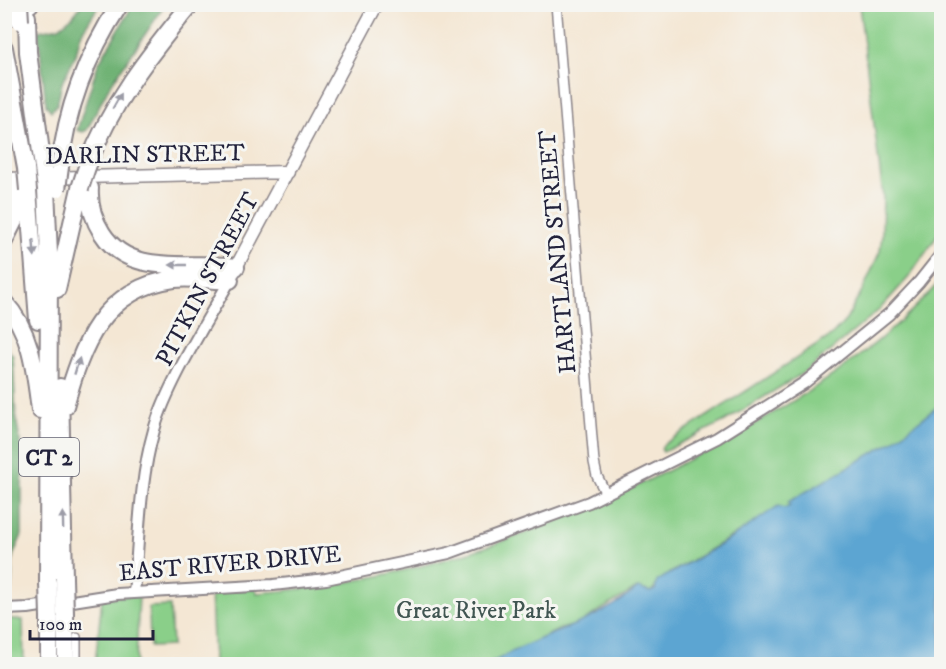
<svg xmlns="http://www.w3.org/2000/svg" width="946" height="669" font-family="'IM FELL DW Pica',serif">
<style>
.green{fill:#8acf89;stroke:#567862;stroke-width:1.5}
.forest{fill:#6fb275;stroke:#486a58;stroke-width:1.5}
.water{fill:#5ba5d2;stroke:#3e6486;stroke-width:1.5}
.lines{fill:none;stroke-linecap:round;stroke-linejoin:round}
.pedestrian-casing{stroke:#8b8488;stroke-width:10}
.minor-casing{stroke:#8b8488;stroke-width:12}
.tertiary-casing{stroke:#8b8488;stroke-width:14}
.secondary-casing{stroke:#8b8488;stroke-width:15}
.motorway-casing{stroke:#8b8488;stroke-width:20}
.pedestrian{stroke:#fff;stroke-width:7}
.minor{stroke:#fff;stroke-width:9}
.tertiary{stroke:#fff;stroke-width:10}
.secondary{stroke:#fff;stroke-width:12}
.motorway{stroke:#fff;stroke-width:16}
.motorway-bridge-casing{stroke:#8b8488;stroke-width:20;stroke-linecap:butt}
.motorway-bridge{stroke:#fff;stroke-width:16}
.oneway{fill:#9c9ca7}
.labels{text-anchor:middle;stroke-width:6;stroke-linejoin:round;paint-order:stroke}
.shield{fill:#f6f6f2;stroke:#626272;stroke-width:1.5}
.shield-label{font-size:22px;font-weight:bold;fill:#22223b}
.street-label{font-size:24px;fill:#22223b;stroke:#f6f6f2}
.park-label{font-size:24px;fill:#415652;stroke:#f6f6f2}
</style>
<rect width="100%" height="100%" fill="#f6f6f2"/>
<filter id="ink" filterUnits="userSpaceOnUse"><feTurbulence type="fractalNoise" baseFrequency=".0167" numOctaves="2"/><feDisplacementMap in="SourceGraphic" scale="12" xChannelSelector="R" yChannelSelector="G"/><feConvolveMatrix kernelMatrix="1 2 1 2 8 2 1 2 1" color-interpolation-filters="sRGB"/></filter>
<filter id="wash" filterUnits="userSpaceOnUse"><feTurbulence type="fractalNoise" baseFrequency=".008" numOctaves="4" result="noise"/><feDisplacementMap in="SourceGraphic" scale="24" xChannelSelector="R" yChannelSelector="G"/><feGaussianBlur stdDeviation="1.35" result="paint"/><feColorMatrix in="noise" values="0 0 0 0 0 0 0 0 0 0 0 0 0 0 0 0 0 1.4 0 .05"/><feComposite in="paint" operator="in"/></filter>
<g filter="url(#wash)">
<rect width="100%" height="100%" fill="#f4e7d4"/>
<path class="green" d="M 859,5 L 941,5 L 942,227 L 933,242 L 909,277 L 879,310 L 805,372 L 725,421 L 663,452 L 661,449 L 664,444 L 831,336 L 846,320 L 865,285 L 880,251 L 882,235 L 883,196 Z
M 941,280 L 941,404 L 892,442 L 789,502 L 790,505 L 753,524 L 670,573 L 650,592 L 637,588 L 576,625 L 560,629 L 490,664 L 214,664 L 211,591 L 256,589 L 257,593 C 422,582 576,522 720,443 C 806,396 875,354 941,280 Z
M 139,594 L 136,664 L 95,664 L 102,599 Z
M 170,606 L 172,646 L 150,647 L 149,607 Z
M 5,618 L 23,620 L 24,664 L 5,664 L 8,649 Z"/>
<path class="forest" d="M 82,4 L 97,5 L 98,7 L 81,34 L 76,54 L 62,83 L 57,105 L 51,111 L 46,105 L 38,31 L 59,27 L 73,16 Z
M 133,5 L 165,5 L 108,89 L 87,130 L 83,132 L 77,130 L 98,64 Z
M 5,345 L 13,356 L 16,417 L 22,454 L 22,535 L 13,556 L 11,592 L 5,595 Z"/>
<path class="water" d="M 941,404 L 941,664 L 490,664 C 537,634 594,625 638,588 L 650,592 L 655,590 L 657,581 L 728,540 L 778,506 L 785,508 L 790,505 L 788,502 L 892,442 Z"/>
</g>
<g filter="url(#ink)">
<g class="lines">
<defs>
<path id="pedestrian" d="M 77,637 L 77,664"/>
<path id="minor" d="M 556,4 L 594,462 L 597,476 L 606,494"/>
<path id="tertiary" d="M 134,593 C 139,540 139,482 154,430 C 167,384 206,323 230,280
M 4,609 L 28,608 L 117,594 L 273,585 L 326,579 L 449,553 L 589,502 L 717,438 L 804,383 L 889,314 L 919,282 L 942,253"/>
<path id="secondary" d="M 4,179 L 288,172
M 233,273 L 377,4"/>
<path id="motorway" d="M 27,17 L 28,52 L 43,168
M 4,19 L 30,4
M 4,48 L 26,168
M 60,167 C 66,109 88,53 120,4
M 87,167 C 110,104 149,55 191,4
M 90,188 C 89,204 93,219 102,233 C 131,279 191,260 236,267
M 46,189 L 49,254 L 48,582
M 28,190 L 38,320
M 4,241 L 16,217 L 18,189
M 57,289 L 80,188
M 4,302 C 32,332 35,372 40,410
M 60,387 L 64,578
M 65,406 C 82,345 102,289 174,279 C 193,277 211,281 230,280
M 65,614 L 66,664
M 49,617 L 49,664"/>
</defs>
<use href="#pedestrian" class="pedestrian-casing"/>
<use href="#minor" class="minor-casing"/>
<use href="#tertiary" class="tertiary-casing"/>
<use href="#secondary" class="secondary-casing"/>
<use href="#motorway" class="motorway-casing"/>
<use href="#pedestrian" class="pedestrian"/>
<use href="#minor" class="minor"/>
<use href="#tertiary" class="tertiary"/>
<use href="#secondary" class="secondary"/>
<use href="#motorway" class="motorway"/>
<defs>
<path id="motorway-bridge" d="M 19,4 L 20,21
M 26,168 L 28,190
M 43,168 L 46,189
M 80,188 L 87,167
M 57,189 L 60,167
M 64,578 L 65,614
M 48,582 L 49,617"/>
</defs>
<use href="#motorway-bridge" class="motorway-bridge-casing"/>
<use href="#motorway-bridge" class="motorway-bridge"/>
</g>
<defs><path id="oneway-solid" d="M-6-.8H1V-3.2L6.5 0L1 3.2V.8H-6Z" transform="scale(1.5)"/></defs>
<g class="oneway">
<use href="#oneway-solid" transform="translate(117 101) rotate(-60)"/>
<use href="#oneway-solid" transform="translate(34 248) rotate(85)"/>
<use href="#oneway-solid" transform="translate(178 265) rotate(-180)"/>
<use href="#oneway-solid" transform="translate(77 366) rotate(-73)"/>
<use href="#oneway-solid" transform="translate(63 520) rotate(-91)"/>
</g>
</g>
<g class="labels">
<rect class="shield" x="19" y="438" width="60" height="38" rx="4.5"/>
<g class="shield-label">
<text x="49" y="465">CT 2</text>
</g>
<g class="street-label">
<text transform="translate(145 154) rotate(-1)" y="8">DARLIN STREET</text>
<text transform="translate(557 252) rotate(-95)" y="8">HARTLAND STREET</text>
<text transform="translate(207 279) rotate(-62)" y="8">PITKIN STREET</text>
<text transform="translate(230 563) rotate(-5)" y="8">EAST RIVER DRIVE</text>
</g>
<g class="park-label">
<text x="476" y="618">Great River Park</text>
</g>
</g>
<rect width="946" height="669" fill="none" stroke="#f6f6f2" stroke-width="24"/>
<path d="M30 630v9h123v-9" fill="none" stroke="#22223b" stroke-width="3"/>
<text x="39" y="630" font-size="18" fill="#22223b" stroke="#f6f6f2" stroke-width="4.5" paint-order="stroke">100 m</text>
</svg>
